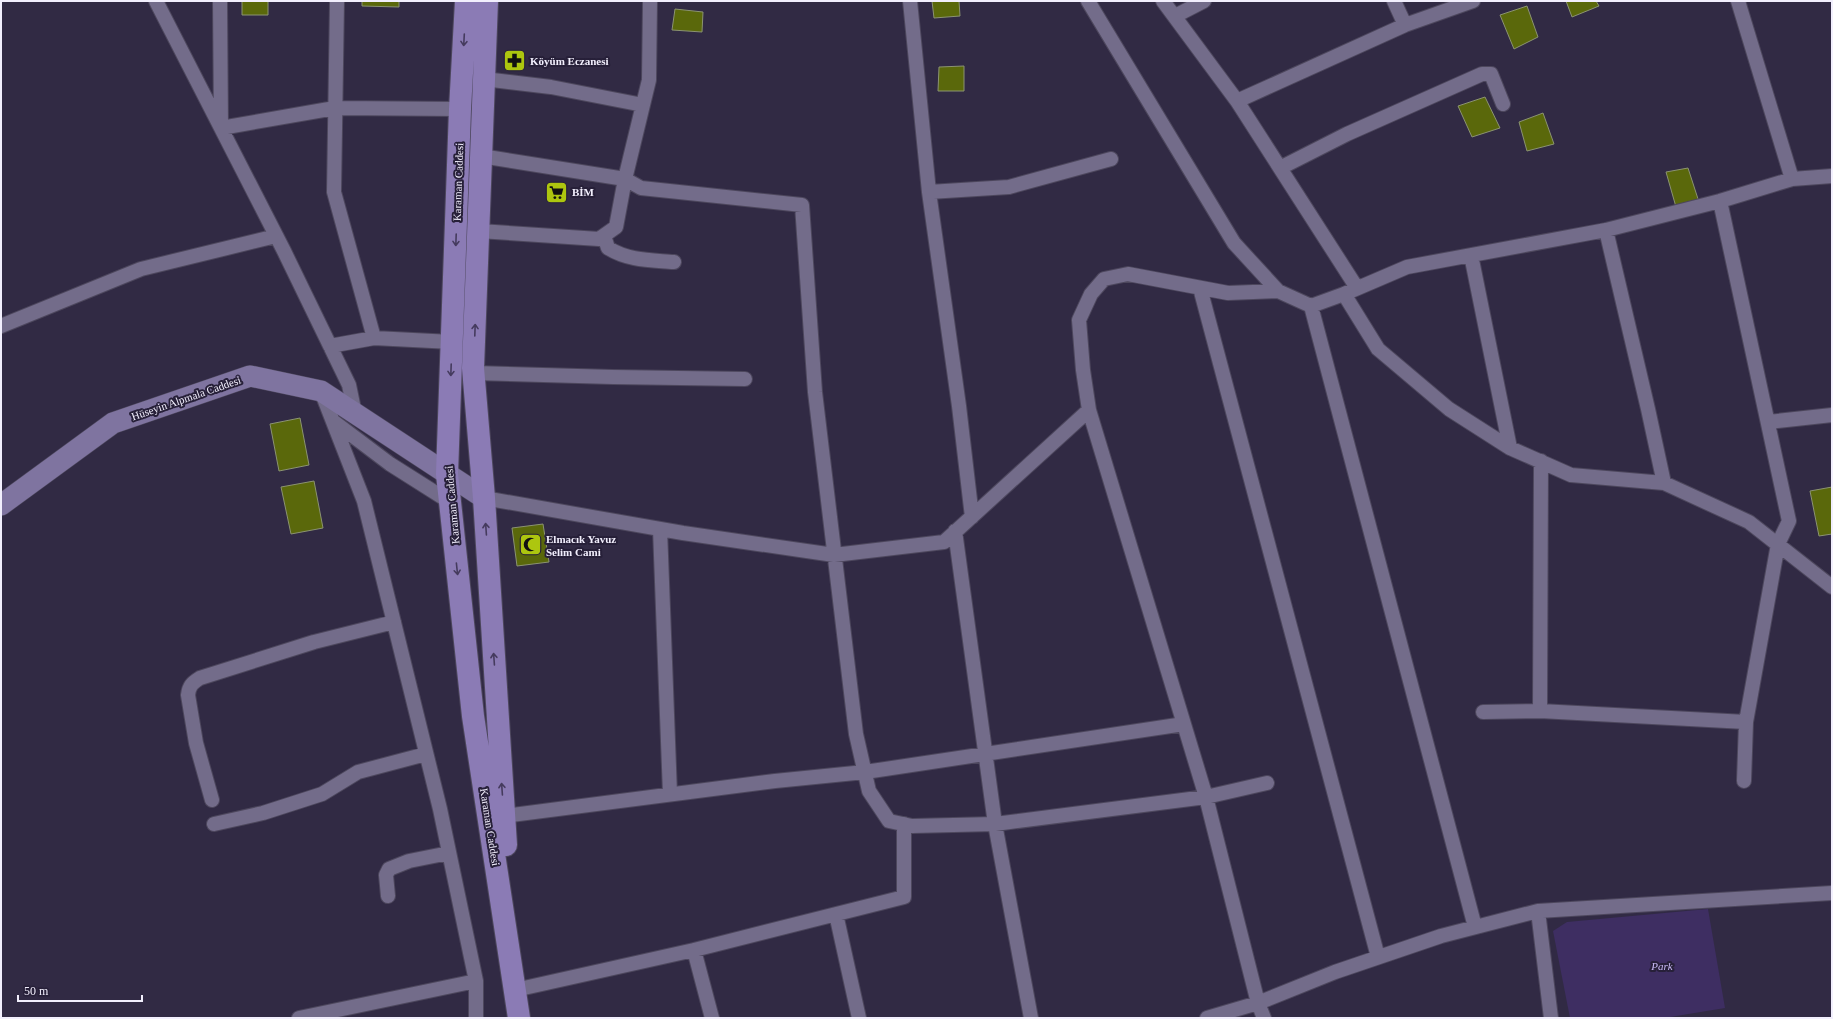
<svg xmlns="http://www.w3.org/2000/svg" width="1833" height="1019" font-family="Georgia,serif">
<style>
.green{fill:#3e2e62}
.building{fill:#5a680b;stroke:#8b9372}
.lines{fill:none;stroke-linecap:round;stroke-linejoin:round}
.street-casing{stroke:#4d475d;stroke-width:16}
.secondary-casing{stroke:#4d475d;stroke-width:22}
.primary-casing{stroke:#4d475d;stroke-width:24}
.street{stroke:#736c8a;stroke-width:14}
.secondary{stroke:#7f74a0;stroke-width:21}
.primary{stroke:#8b7bb5;stroke-width:22}
.oneway{stroke:#453b5e}
.labels{text-anchor:middle;stroke-width:4;stroke-linejoin:round;paint-order:stroke}
.poi-label{font-size:11px;font-weight:bold;fill:#f2effd;stroke:#272039;text-anchor:start}
.street-label{font-size:11px;fill:#f2effd;stroke:#272039}
.park-label{font-size:11px;font-style:italic;fill:#c8b9f5;stroke:#272039}
</style>
<rect width="100%" height="100%" fill="#312a44"/>
<path class="green" d="M 1708,909 L 1725,1008 L 1664,1018 L 1570,1018 L 1553,931 L 1567,922 Z"/>
<path class="building" d="M 242,1 L 268,1 L 268,15 L 242,15 Z
M 362,1 L 399,1 L 399,7 L 362,6 Z
M 932,1 L 959,1 L 960,16 L 934,18 Z
M 1566,1 L 1596,1 L 1599,6 L 1572,17 Z
M 1527,6 L 1538,37 L 1514,49 L 1500,15 Z
M 675,9 L 703,12 L 702,32 L 672,30 Z
M 964,66 L 964,91 L 938,91 L 939,67 Z
M 1485,97 L 1500,128 L 1472,137 L 1458,106 Z
M 1543,113 L 1554,144 L 1527,151 L 1519,122 Z
M 1688,168 L 1699,202 L 1676,207 L 1666,172 Z
M 300,418 L 309,465 L 279,471 L 270,424 Z
M 314,481 L 323,528 L 291,534 L 281,487 Z
M 1832,487 L 1832,534 L 1819,536 L 1810,491 Z
M 543,524 L 549,562 L 517,566 L 512,528 Z"/>
<g class="lines">
<defs>
<path id="street" d="M 156,1 L 284,251 L 349,385 L 355,414
M 220,1 L 221,128 L 335,108 L 460,109
M 337,1 L 334,192 L 374,338
M 910,1 L 929,192 L 959,406 L 972,517
M 1088,1 L 1234,243 L 1278,291
M 1163,1 L 1237,101 L 1357,288
M 1394,1 L 1405,25
M 1738,1 L 1792,179
M 1175,16 L 1204,1
M 484,79 L 551,87 L 643,105
M 1237,101 L 1405,25 L 1473,1
M 481,156 L 625,179 L 641,188 L 802,205 L 815,392 L 856,734 L 869,791 L 889,821 L 912,826 L 995,824 L 1206,797 L 1267,783
M 1280,168 L 1347,134 L 1482,74 L 1491,74 L 1503,104
M 929,192 L 1009,187 L 1111,159
M 1606,230 L 1648,409 L 1664,483
M 479,231 L 599,239 L 616,227 L 625,179 L 649,80 L 650,1
M 604,236 L 608,248 C 629,261 651,260 674,262
M 1471,255 L 1510,448
M 1200,288 L 1378,957
M 1344,294 L 1378,349 L 1449,409 L 1510,448 L 1571,475 L 1664,483 L 1749,522 L 1832,587
M 1311,306 L 1475,927
M 1,326 L 141,269 L 276,236
M 330,346 L 374,338 L 452,342
M 474,373 L 613,377 L 745,379
M 321,391 L 364,501 L 440,809 L 476,981 L 476,1018
M 1089,410 L 1206,797 L 1258,1003 L 1264,1018
M 333,421 L 390,464 L 450,502
M 1768,422 L 1832,415
M 1541,461 L 1540,711 L 1746,722 L 1778,544 L 1789,521 L 1720,201
M 484,498 L 683,533 L 834,555 L 944,542 L 1089,410 L 1083,370 L 1079,320 L 1091,294 L 1104,279 L 1128,274 L 1228,293 L 1278,291 L 1311,306 L 1344,294 L 1407,267 L 1606,230 L 1720,201 L 1792,179 L 1832,176
M 660,529 L 670,794
M 955,531 L 995,824 L 1031,1018
M 1483,712 L 1540,711
M 1744,781 L 1746,722
M 212,800 L 196,743 L 188,695 C 189,686 192,683 200,678 L 314,642 L 394,622
M 504,816 L 775,781 L 865,772 L 1184,724
M 214,824 L 263,813 L 322,794 L 358,772 L 426,754
M 388,896 L 386,875 L 389,869 L 409,861 L 449,853
M 1538,911 L 1551,1018
M 836,914 L 859,1018
M 694,950 L 712,1018
M 515,990 L 694,950 L 904,897 L 904,824
M 299,1018 L 476,981
M 1207,1018 L 1258,1003 L 1335,972 L 1441,936 L 1538,911 L 1832,893"/>
<path id="secondary" d="M 1,505 L 113,423 L 250,376 L 321,391 L 484,498"/>
<path id="primary" d="M 466,1 L 460,109 L 447,474 L 473,716 L 519,1018
M 487,1 L 473,368 L 484,498 L 506,845"/>
</defs>
<use href="#street" class="street-casing"/>
<use href="#secondary" class="secondary-casing"/>
<use href="#primary" class="primary-casing"/>
<use href="#street" class="street"/>
<use href="#secondary" class="secondary"/>
<use href="#primary" class="primary"/>
</g>
<defs><path id="oneway-shaft" d="M-6 0H5M1.5-3L5.5 0L1.5 3" fill="none" stroke-width="1.6" stroke-linecap="round" stroke-linejoin="round"/></defs>
<g class="oneway">
<use href="#oneway-shaft" transform="translate(464 40) rotate(93)"/>
<use href="#oneway-shaft" transform="translate(456 240) rotate(92)"/>
<use href="#oneway-shaft" transform="translate(475 330) rotate(-88)"/>
<use href="#oneway-shaft" transform="translate(451 370) rotate(92)"/>
<use href="#oneway-shaft" transform="translate(486 529) rotate(-94)"/>
<use href="#oneway-shaft" transform="translate(457 569) rotate(84)"/>
<use href="#oneway-shaft" transform="translate(494 659) rotate(-94)"/>
<use href="#oneway-shaft" transform="translate(502 789) rotate(-94)"/>
</g>
<defs>
<symbol id="pharmacy-square" viewBox="-11 -11 22 22"><rect x="-9" y="-9" width="18" height="18" rx="4" fill="#adc60f" stroke="#272039"/><path d="M-2-6h4v4h4v4h-4v4h-4v-4h-4v-4h4Z" fill="#111"/></symbol>
<symbol id="supermarket-square" viewBox="-11 -11 22 22"><rect x="-9" y="-9" width="18" height="18" rx="4" fill="#adc60f" stroke="#272039"/><path d="M-6-5.5h2.5l.6 2H6L4.5 2H-2.5L-4.4-4H-6ZM-1.5 3.2a1.3 1.3 0 1 0 .1 0ZM3 3.2a1.3 1.3 0 1 0 .1 0Z" fill="#111"/></symbol>
<symbol id="mosque-square" viewBox="-11 -11 22 22"><rect x="-9" y="-9" width="18" height="18" rx="4" fill="#adc60f" stroke="#272039"/><path d="M3.5-4.9A6 6 0 1 0 3.5 4.9A5 5 0 1 1 3.5-4.9Z" fill="#111"/></symbol>
</defs>
<g fill-rule="evenodd">
<use href="#pharmacy-square" x="502" y="48" width="25" height="25"/>
<use href="#supermarket-square" x="544" y="180" width="25" height="25"/>
<use href="#mosque-square" x="518" y="532" width="25" height="25"/>
</g>
<g class="labels">
<g class="poi-label">
<text x="530" y="65">Köyüm Eczanesi</text>
<text x="572" y="196">BİM</text>
<text x="546" y="543">Elmacık Yavuz<tspan x="546" dy="13">Selim Cami</tspan></text>
</g>
<g class="street-label">
<text transform="translate(458 182) rotate(-88)" y="4">Karaman Caddesi</text>
<text transform="translate(186 398) rotate(-19)" y="4">Hüseyin Alpmala Caddesi</text>
<text transform="translate(452 505) rotate(-95)" y="4">Karaman Caddesi</text>
<text transform="translate(490 827) rotate(81)" y="4">Karaman Caddesi</text>
</g>
<g class="park-label">
<text x="1662" y="970">Park</text>
</g>
</g>
<rect width="1833" height="1019" fill="none" stroke="#f2effd" stroke-width="4"/>
<path d="M18 995v6h124v-6" fill="none" stroke="#f2effd" stroke-width="2"/>
<text x="24" y="995" font-size="12" fill="#f2effd" stroke="#272039" stroke-width="3" paint-order="stroke">50 m</text>
</svg>
